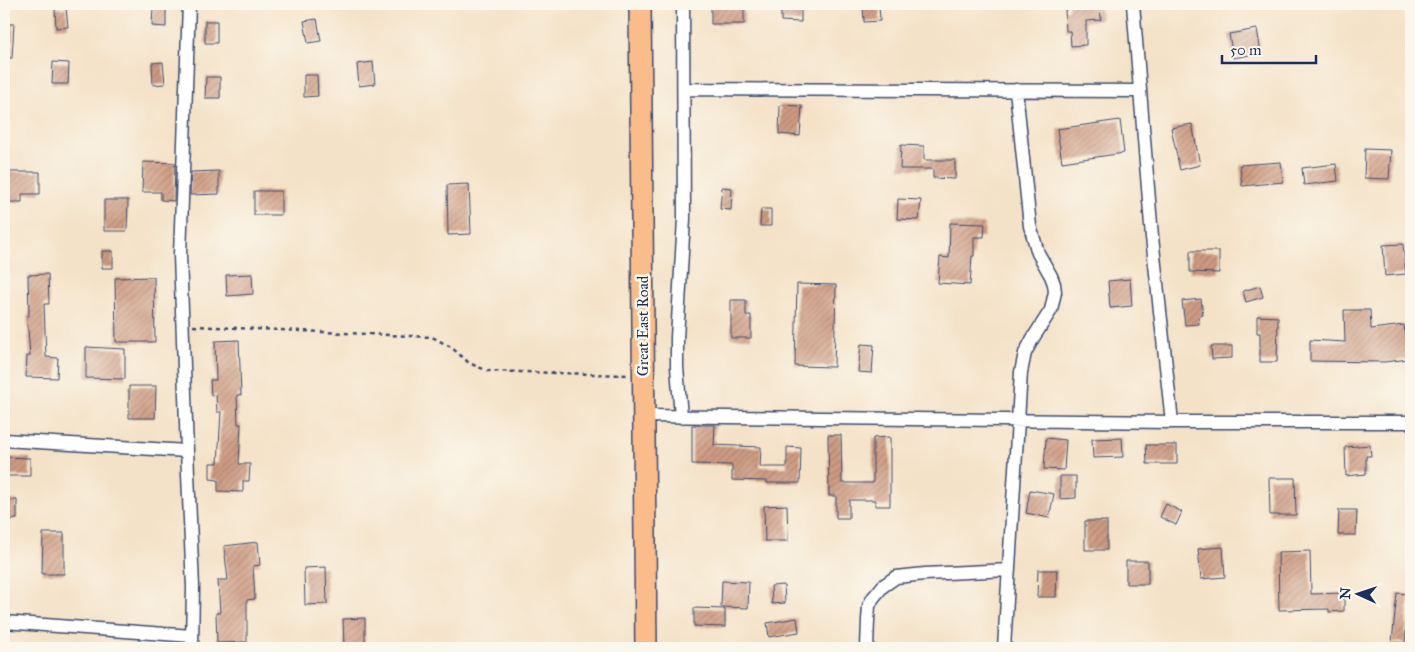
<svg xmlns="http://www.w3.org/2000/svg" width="1415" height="652" font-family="'IM FELL Great Primer',serif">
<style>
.building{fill:url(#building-hatch)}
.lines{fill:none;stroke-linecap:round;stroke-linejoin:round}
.minor-casing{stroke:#3c4a6e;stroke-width:15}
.trunk-casing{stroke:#3c4a6e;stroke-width:24}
.path{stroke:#3c4a6e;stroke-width:2.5;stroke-dasharray:4 4;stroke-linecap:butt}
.minor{stroke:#fff;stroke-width:12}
.trunk{stroke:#f9bc8a;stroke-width:21}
.labels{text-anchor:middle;stroke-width:5;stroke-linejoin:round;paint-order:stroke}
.street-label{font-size:15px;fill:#1b2f5e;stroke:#fbf7ec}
</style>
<defs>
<pattern id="building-hatch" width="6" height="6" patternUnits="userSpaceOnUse" patternTransform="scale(1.25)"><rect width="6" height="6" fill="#cf9b82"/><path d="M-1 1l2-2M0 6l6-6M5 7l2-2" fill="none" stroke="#a77f6e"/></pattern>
</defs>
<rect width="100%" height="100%" fill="#fbf7ec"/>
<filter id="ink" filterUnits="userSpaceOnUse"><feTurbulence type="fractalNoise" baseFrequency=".02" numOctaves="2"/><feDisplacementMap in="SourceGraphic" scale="10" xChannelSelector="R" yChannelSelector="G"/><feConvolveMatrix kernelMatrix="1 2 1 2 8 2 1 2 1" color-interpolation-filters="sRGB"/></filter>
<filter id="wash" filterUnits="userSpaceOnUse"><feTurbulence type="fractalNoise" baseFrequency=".0096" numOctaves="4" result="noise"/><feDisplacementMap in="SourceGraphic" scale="20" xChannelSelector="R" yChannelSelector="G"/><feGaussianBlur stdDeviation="1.12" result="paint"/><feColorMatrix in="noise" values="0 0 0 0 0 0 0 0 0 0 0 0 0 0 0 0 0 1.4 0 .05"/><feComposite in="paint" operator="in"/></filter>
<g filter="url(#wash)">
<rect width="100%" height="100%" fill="#f4e2c8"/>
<g id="blocks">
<path class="building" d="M 711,4 L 744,4 L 744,24 L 711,24 Z
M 781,4 L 801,4 L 801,22 L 781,21 Z
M 863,4 L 879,4 L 880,21 L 864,22 Z
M 1068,4 L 1100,4 L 1101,20 L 1086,21 L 1086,45 L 1071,46 L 1070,31 L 1066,31 L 1065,10 L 1068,10 Z
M 153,7 L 166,7 L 166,27 L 152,26 Z
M 66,8 L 68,27 L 56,28 L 55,9 Z
M 317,19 L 321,41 L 308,43 L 304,21 Z
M 205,21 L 217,21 L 217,43 L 205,43 Z
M 4,24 L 14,24 L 12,58 L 4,58 Z
M 1257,29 L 1261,53 L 1233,58 L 1229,34 Z
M 53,62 L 69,63 L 68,84 L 52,84 Z
M 163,62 L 165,84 L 153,85 L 152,63 Z
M 373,62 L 375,84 L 359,86 L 357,64 Z
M 304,75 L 317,75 L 318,96 L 304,97 Z
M 206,77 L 220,77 L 220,98 L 205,98 Z
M 780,105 L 802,106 L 800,136 L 779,134 Z
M 1120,120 L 1124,153 L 1062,162 L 1057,129 Z
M 1192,124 L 1200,165 L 1180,170 L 1171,128 Z
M 901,145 L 924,146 L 924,160 L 955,160 L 955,179 L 933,178 L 933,169 L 900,169 Z
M 1365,149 L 1391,150 L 1389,179 L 1364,178 Z
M 143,162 L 175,163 L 174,201 L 161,200 L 161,192 L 142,192 Z
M 1281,162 L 1283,182 L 1242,186 L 1240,165 Z
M 1336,164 L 1338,181 L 1304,185 L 1302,168 Z
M 219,171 L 219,194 L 190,195 L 191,172 Z
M 8,172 L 40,172 L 40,194 L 22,194 L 22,202 L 8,202 Z
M 469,184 L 471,234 L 448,235 L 447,185 Z
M 722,187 L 732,188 L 731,210 L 720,209 Z
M 254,191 L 281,191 L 281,215 L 254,215 Z
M 898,199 L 921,200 L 919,220 L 897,219 Z
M 104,200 L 128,200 L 127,231 L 104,231 Z
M 761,209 L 771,209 L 771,226 L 760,226 Z
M 950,223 L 985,224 L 984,237 L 974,237 L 974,256 L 972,256 L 970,285 L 938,283 L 940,257 L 949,258 Z
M 1403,244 L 1406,274 L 1385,276 L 1383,245 Z
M 102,251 L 113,251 L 113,268 L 102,268 Z
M 1190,251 L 1219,251 L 1219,273 L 1190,272 Z
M 48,274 L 49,304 L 44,304 L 46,357 L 58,358 L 57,378 L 26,377 L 27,356 L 30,356 L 27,316 L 29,316 L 28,275 Z
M 252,274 L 253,294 L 227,296 L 226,275 Z
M 154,277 L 155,342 L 116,342 L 115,278 Z
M 1130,279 L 1132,306 L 1110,308 L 1108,281 Z
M 797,284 L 836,285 L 834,367 L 795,366 Z
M 1260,286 L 1263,297 L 1246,302 L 1243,291 Z
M 1201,299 L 1203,315 L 1198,317 L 1199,324 L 1185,325 L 1182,301 Z
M 731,300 L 746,300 L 746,315 L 751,315 L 751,338 L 731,338 Z
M 1344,310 L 1370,310 L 1371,329 L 1404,325 L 1409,359 L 1384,362 L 1310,361 L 1310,340 L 1345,342 Z
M 1257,316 L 1278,317 L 1277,362 L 1260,362 L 1260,333 L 1257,333 Z
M 239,340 L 241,395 L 237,395 L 238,424 L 241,424 L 239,464 L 250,464 L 249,481 L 243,481 L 243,492 L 218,491 L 218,480 L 210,479 L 210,463 L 218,463 L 221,412 L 217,412 L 216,395 L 211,396 L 210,380 L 216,380 L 215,341 Z
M 861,344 L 874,345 L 872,373 L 858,372 Z
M 1211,346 L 1232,346 L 1232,358 L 1212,359 Z
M 86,347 L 125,349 L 125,379 L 86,378 Z
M 129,386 L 156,386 L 155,418 L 129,418 Z
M 692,425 L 715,425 L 714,445 L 761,447 L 760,467 L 787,467 L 787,447 L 801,448 L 800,483 L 767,483 L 767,481 L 732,480 L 732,465 L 692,464 Z
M 828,435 L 841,435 L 842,483 L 873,483 L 873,438 L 890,437 L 890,506 L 875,506 L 875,500 L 849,500 L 849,518 L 836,518 L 836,496 L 829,496 Z
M 1046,438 L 1066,440 L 1064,470 L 1044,469 Z
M 1122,438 L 1123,457 L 1093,458 L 1092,439 Z
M 1146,445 L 1177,445 L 1177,464 L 1147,464 Z
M 1370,445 L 1371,456 L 1366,456 L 1366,474 L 1346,476 L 1345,447 Z
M 4,457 L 30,458 L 30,476 L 4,476 Z
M 1060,476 L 1076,476 L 1076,498 L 1060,499 Z
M 1269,478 L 1295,478 L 1296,515 L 1270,515 Z
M 1030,490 L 1054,494 L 1049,518 L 1026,513 Z
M 4,500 L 17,500 L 17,519 L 4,520 Z
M 1166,504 L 1182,512 L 1176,525 L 1160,517 Z
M 787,505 L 788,541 L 765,541 L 764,506 Z
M 1339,510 L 1357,510 L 1356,535 L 1338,535 Z
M 1085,521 L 1107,521 L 1107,550 L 1085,550 Z
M 43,533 L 64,533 L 64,574 L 42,574 Z
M 258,542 L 260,565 L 253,566 L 255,599 L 247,600 L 247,642 L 217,643 L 216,613 L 220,613 L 218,580 L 228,580 L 224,546 Z
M 1223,547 L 1225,577 L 1201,579 L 1198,549 Z
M 1310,551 L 1311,594 L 1344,593 L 1344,611 L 1329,612 L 1329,609 L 1279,610 L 1278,552 Z
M 1126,561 L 1148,561 L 1148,584 L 1126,584 Z
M 326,567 L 327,604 L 305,605 L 304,568 Z
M 1038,570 L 1057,570 L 1056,597 L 1037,597 Z
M 722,581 L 749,582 L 748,608 L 721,607 Z
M 784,585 L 785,603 L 772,604 L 771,586 Z
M 1397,593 L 1409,594 L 1405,643 L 1392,642 Z
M 694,608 L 725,609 L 725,627 L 694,626 Z
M 365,618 L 365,648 L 344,648 L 343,619 Z
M 797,618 L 799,632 L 769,637 L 767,623 Z"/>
</g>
</g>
<g filter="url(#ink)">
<use href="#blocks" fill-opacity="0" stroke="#3c4a6e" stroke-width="1"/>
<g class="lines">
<defs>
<path id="minor" d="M 189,4 L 180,255 L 187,451 L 193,587 L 192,648
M 1133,4 L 1152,237 L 1172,422
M 684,89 L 1140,91
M 643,416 L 1172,422 L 1411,422
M 681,417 L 677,367 L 677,338 L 684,219 L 683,4
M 4,440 L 187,451
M 4,622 L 192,636
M 867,648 L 868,620 L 869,606 L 873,598 L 883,586 L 896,577 L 925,574 L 1009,570
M 1004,648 L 1021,372 L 1025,353 L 1033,338 L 1051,310 L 1055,292 L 1054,284 L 1051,276 L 1038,253 L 1030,226 L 1016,90"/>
<path id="trunk" d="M 640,4 L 646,648"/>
</defs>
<use href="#minor" class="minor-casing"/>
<use href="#trunk" class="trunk-casing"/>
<path class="path" d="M 193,326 L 432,337 L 451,347 L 469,363 L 488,371 L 627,375"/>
<use href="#minor" class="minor"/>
<use href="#trunk" class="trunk"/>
</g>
</g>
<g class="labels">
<g class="street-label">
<text transform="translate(643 326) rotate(-90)" y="5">Great East Road</text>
</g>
</g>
<rect width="1415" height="652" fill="none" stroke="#fbf7ec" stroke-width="20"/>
<g transform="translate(1358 594) rotate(273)" stroke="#fbf7ec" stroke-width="4" paint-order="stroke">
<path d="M0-4L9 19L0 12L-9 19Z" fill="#1b2f5e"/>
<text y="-8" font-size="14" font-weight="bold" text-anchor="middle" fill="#1b2f5e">N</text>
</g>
<path d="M1222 55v8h94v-8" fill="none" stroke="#1b2f5e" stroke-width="2.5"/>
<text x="1230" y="55" font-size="15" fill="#1b2f5e" stroke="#fbf7ec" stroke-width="4" paint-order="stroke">50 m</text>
</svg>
